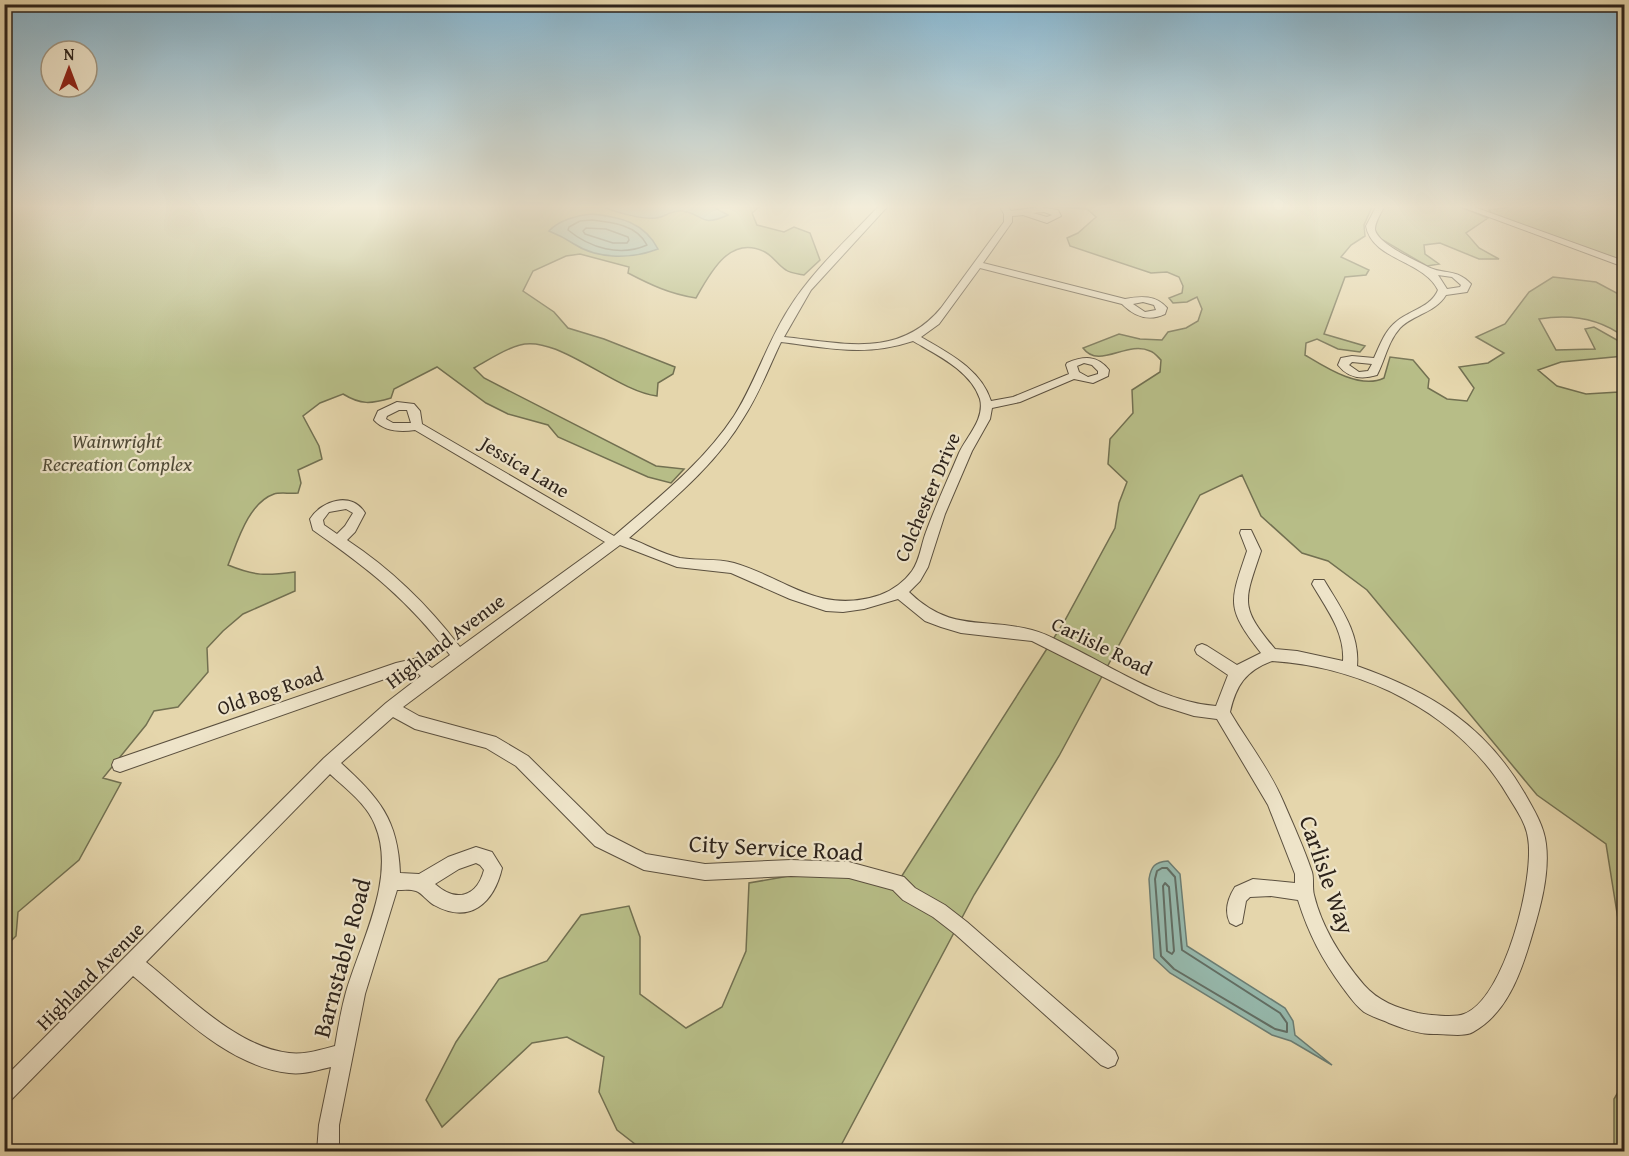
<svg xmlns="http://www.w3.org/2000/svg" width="1629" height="1156" font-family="'Gentium Book Plus',serif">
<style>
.green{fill:#b7bd87;stroke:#727051;stroke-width:1.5}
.water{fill:#96b9ad;stroke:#6c7d73;stroke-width:1.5}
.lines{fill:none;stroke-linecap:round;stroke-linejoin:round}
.shore-far1{stroke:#626e64;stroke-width:1.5}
.shore{stroke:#626e64;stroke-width:2}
.minor-casing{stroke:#5b503f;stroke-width:2}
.minor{fill:#eee4c9;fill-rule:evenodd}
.labels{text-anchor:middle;stroke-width:4.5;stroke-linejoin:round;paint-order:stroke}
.park-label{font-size:20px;font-style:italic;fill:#504a36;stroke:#eee4c9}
.street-label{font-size:20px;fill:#2d231b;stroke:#eee4c9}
.near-street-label{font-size:24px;fill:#2d231b;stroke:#eee4c9}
</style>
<rect width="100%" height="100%" fill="#e5d6ac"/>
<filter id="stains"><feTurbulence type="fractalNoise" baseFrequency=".00333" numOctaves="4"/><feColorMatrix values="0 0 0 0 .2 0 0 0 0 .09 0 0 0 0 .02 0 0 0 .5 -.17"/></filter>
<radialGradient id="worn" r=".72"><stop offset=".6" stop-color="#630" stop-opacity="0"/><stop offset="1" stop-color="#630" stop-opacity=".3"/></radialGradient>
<path class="green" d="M 5,207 L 759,207 L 752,213 L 757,225 L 784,232 L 794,227 L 810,233 L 820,260 L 804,275 C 799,274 790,273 786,270 C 778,265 774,257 765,252 C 730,234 710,273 696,298 C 670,294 651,285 628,273 L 629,267 L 580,254 L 566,256 L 533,271 L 523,291 L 554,312 L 568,328 L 604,339 L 675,367 L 673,374 L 658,383 L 657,396 C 615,391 557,334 520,345 C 504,349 489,360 474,368 L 484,378 L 656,466 L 684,469 L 671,483 L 648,477 L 558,437 L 548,425 L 508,414 L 486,403 L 437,367 L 394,389 L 391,398 C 371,404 361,405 343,394 L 320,403 L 303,416 L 319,446 L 322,459 L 298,470 L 301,483 L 298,493 C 290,494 280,492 274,494 C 248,503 237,543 228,565 C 255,576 265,576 295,572 L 295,591 L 243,614 L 223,631 L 207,648 L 208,672 L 178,707 L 154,711 L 146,725 L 103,778 L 121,783 L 79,860 L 18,912 L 16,936 L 5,947 Z
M 1054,207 L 1372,207 L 1364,225 L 1365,236 L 1351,245 L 1341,257 L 1369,270 L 1366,275 L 1345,277 L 1324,334 L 1365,346 L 1360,352 L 1338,349 L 1317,339 L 1306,343 L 1305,355 C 1325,367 1360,390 1384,378 L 1390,357 L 1413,360 L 1429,379 L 1428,388 L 1447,399 L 1467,401 L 1474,388 L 1459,367 L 1488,363 L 1504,353 L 1476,337 L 1505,324 L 1529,292 L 1553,277 L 1596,282 L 1622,296 L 1624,295 L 1624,337 C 1599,318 1570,314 1539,319 L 1556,350 L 1595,349 L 1585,329 L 1594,327 L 1624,344 L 1624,356 L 1561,362 L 1538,370 L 1557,386 L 1586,394 L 1619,392 L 1624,384 L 1624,957 L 1606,844 L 1537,795 L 1367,590 L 1328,561 L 1302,553 L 1261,516 L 1242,475 L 1200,495 L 1059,756 L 974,895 L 838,1151 L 644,1151 L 617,1130 L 599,1092 L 604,1057 L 567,1037 L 532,1043 L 442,1127 L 426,1100 L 456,1042 L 499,979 L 547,961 L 581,915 L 629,906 L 640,937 L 640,994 L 686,1028 L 722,1007 L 746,951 L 749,883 L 789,876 L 824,874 L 898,882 L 1064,622 L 1115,528 L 1119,503 L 1127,482 L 1108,464 L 1110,439 L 1133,413 L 1132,390 L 1160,372 L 1161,360 C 1158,357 1154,352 1150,351 C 1127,340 1099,370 1083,348 L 1119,334 L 1140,339 L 1162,340 L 1168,332 L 1186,328 L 1198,321 L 1202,309 L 1197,297 L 1187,302 L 1173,303 L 1169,298 L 1182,293 L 1183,286 L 1179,277 L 1167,272 L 1151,273 L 1070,246 L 1067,238 L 1078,233 L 1096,217 L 1087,209 Z
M 1383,207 L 1460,207 L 1488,218 L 1466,233 L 1479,248 L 1499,259 L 1479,259 L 1440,243 L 1424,245 L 1425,254 L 1439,264 L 1427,266 L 1381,239 L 1374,229 Z
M 1511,207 L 1624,207 L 1624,261 L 1496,217 L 1489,210 Z
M 1624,1082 L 1624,1151 L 1614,1151 L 1614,1099 Z"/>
<path class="water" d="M 604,207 L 713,207 L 728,215 C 699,228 704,214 683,211 C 673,209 665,217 656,218 C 645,220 614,212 604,207 Z
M 592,214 C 620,217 644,222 658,249 C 632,259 599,260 574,244 C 565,238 559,235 549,231 C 559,220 578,215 592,214 Z
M 1168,861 L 1180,874 L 1187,946 L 1285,1008 L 1293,1021 L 1295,1035 L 1332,1065 L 1291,1041 L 1272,1035 L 1170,973 L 1154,958 L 1149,879 C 1151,866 1155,862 1168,861 Z"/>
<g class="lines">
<path class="shore-far1" d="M 592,220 C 612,222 637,225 647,245 C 620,257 590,248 568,230 L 569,227 L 580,221 Z
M 586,228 L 606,229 L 628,237 L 629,240 L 627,243 L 613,243 L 585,234 L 583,231 Z"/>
<path class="shore" d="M 1162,868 L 1167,868 L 1175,877 L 1182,950 L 1280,1013 L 1287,1023 L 1287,1032 L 1275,1029 L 1174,969 L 1161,956 L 1155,879 L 1157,871 Z
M 1165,883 L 1169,887 L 1174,951 L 1172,954 L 1167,951 L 1163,886 Z"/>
<defs>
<path id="minor" d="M 878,207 L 887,207 L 811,290 L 784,337 C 843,343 899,359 941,308 L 1004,222 L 1004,214 L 1000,207 L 1008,207 L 1011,211 L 1039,207 L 1058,210 L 1061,216 L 1047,223 L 1023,215 L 1012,216 L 1012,222 L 983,263 L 1125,299 C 1141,296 1156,295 1167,308 L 1165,314 C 1148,322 1134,316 1122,304 L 980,268 L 939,324 L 921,337 C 948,353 981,369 991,401 L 1013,397 L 1069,374 L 1066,365 L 1067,363 C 1084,356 1097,355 1109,370 L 1108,376 L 1093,383 L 1074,379 L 1020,402 L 992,408 L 990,419 L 972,451 L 945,514 L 928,567 L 920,581 L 909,592 C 951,633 982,617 1032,630 C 1048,634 1062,643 1077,650 C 1122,673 1166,702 1216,706 L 1228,675 L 1197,654 L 1195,650 L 1197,646 L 1202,644 L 1207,646 L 1237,665 L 1261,653 C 1225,607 1230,602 1247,551 L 1240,533 L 1241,530 L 1251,530 L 1261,551 C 1244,602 1239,606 1275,649 L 1297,651 L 1343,661 C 1345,632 1326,608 1312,584 L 1314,580 L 1324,580 C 1340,607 1360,633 1357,666 C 1431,692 1485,725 1525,794 C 1534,810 1544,826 1546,844 C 1550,876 1539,912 1530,942 C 1520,975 1506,1014 1473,1032 C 1464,1037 1448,1034 1437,1034 C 1421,1035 1404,1029 1389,1023 C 1381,1019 1372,1017 1364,1012 C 1356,1006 1349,996 1343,988 C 1322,959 1309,935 1298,900 L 1271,896 L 1250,897 L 1246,901 L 1242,923 L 1236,926 L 1230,923 C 1224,911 1228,898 1235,887 L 1253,879 L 1295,883 L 1295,874 L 1268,805 L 1217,719 L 1194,716 L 1159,705 L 1032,641 L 961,633 L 941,627 L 925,621 L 898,599 L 864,609 L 843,612 L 826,611 L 790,599 L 731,573 L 677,567 L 620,545 L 403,707 L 419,716 L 496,737 L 528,756 L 607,834 L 646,854 L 705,864 L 791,860 L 849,862 L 904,877 L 915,888 L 945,905 L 967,922 L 1115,1051 L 1118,1058 L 1115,1065 L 1108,1068 L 1101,1065 L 955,934 L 933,917 L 903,900 L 893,890 L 849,878 L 791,876 L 705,880 L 644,870 L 595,846 L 516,766 L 486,748 L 415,729 L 393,717 L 341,763 C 379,798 398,819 400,873 L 419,874 L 448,857 L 476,847 L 492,852 L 502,868 C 494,903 470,925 434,905 C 428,902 422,893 416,891 C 410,889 403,890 397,890 L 365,994 L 339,1125 L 339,1152 L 317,1152 L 319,1125 L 331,1067 C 317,1070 303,1075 289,1073 C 228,1066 178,1013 133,976 L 11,1100 L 4,1103 L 4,1078 L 324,758 L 386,703 L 421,676 L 415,671 L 396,675 L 120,772 L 114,770 L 112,765 L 114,760 L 396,663 L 418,658 L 432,668 L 450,655 C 407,599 370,570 313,530 L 310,519 C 322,500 352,491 365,513 L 355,532 L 347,540 C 391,569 428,605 460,647 L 605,542 L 415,430 C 401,432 385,432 374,420 L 378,411 L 397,402 L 414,404 L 420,411 L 422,424 L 614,536 C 657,499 703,463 734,416 C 755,383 767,343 788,310 C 812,271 847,240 878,207 ZM 1044,212 L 1052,215 L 1047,217 L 1033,213 ZM 1143,302 L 1154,305 L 1156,310 L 1145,312 L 1133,304 ZM 913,341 C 937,355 971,371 980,399 C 985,419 967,436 959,453 C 948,479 936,505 926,532 C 921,545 920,560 912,571 C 904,582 893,590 880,595 C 819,615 788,579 734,563 C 716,558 697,561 680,558 C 662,554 645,544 629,538 C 670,502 716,465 744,417 C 759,394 769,367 781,342 C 830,348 865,357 913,341 ZM 1084,363 L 1092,365 L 1098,371 L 1098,374 L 1088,377 L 1079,372 L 1077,366 ZM 399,410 L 407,410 L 411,423 L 393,423 L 386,419 L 387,416 ZM 346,509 L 353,513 L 345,526 L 337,534 L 324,525 L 323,520 L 329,512 ZM 1272,661 C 1365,667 1460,714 1508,796 C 1516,809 1526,823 1528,838 C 1535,877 1505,999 1464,1014 C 1455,1018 1428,1015 1418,1013 C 1397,1008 1378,1001 1364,985 C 1342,959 1322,928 1314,895 C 1312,887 1314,879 1312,872 C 1304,848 1293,824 1283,801 C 1270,770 1247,741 1230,712 C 1236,686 1245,671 1272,661 ZM 330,774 C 346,789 367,804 375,825 C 397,877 361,941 346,992 C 341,1010 338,1028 335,1046 C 320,1050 304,1055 289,1053 C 236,1047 186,994 146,962 ZM 476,863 L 480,865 L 484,870 C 477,897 456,903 435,884 L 459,869 Z
M 1376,207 L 1384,207 C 1381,213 1375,222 1375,229 C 1376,243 1415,260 1428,267 C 1444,275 1456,268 1471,284 L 1467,292 L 1446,295 C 1435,313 1414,314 1400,328 C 1388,341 1385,360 1377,375 C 1361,380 1348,378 1338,365 L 1341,358 L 1352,356 L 1374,358 C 1380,345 1385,330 1397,321 C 1411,310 1431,307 1438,290 C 1423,260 1372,260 1366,226 ZM 1438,275 L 1452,277 L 1461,285 L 1460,287 L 1447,289 ZM 1352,362 L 1372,364 L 1368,371 L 1359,372 L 1349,365 Z
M 1462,207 L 1474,207 L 1624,261 L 1624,267 Z"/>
</defs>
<use href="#minor" class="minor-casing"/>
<use href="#minor" class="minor"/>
</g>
<linearGradient id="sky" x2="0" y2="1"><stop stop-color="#87b6d0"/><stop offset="0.56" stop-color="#f3edda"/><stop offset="1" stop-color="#f3edda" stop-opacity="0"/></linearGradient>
<rect width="1629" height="369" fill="url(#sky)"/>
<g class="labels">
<g class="park-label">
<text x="117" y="448">Wainwright<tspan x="117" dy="23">Recreation Complex</tspan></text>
</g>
<g class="street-label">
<text transform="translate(525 467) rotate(31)" y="7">Jessica Lane</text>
<text transform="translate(927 497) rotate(-67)" y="7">Colchester Drive</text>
<text transform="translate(445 641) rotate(-37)" y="7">Highland Avenue</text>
<text transform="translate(1102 646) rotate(26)" y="7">Carlisle Road</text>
<text transform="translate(270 691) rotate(-19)" y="7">Old Bog Road</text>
<text transform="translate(90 976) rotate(-45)" y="7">Highland Avenue</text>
</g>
<g class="near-street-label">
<text transform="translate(776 848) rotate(3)" y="8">City Service Road</text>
<text transform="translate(1327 875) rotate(71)" y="8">Carlisle Way</text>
<text transform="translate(342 958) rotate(-75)" y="8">Barnstable Road</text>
</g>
</g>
<rect width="1629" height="1156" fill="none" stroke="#e5d6ac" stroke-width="24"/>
<rect x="6" y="6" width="1617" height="1144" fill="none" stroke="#2d231b" stroke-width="3"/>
<rect x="12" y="12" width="1605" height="1132" fill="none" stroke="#2d231b" stroke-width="1.5"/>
<g transform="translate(69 69)"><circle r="28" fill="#eee4c9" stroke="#a19783" stroke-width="1.5"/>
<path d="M0-4.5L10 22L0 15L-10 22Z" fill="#8f2418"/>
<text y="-9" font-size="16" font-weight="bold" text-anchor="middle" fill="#2d231b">N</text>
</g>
<rect width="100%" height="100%" filter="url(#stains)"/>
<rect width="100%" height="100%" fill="url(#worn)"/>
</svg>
